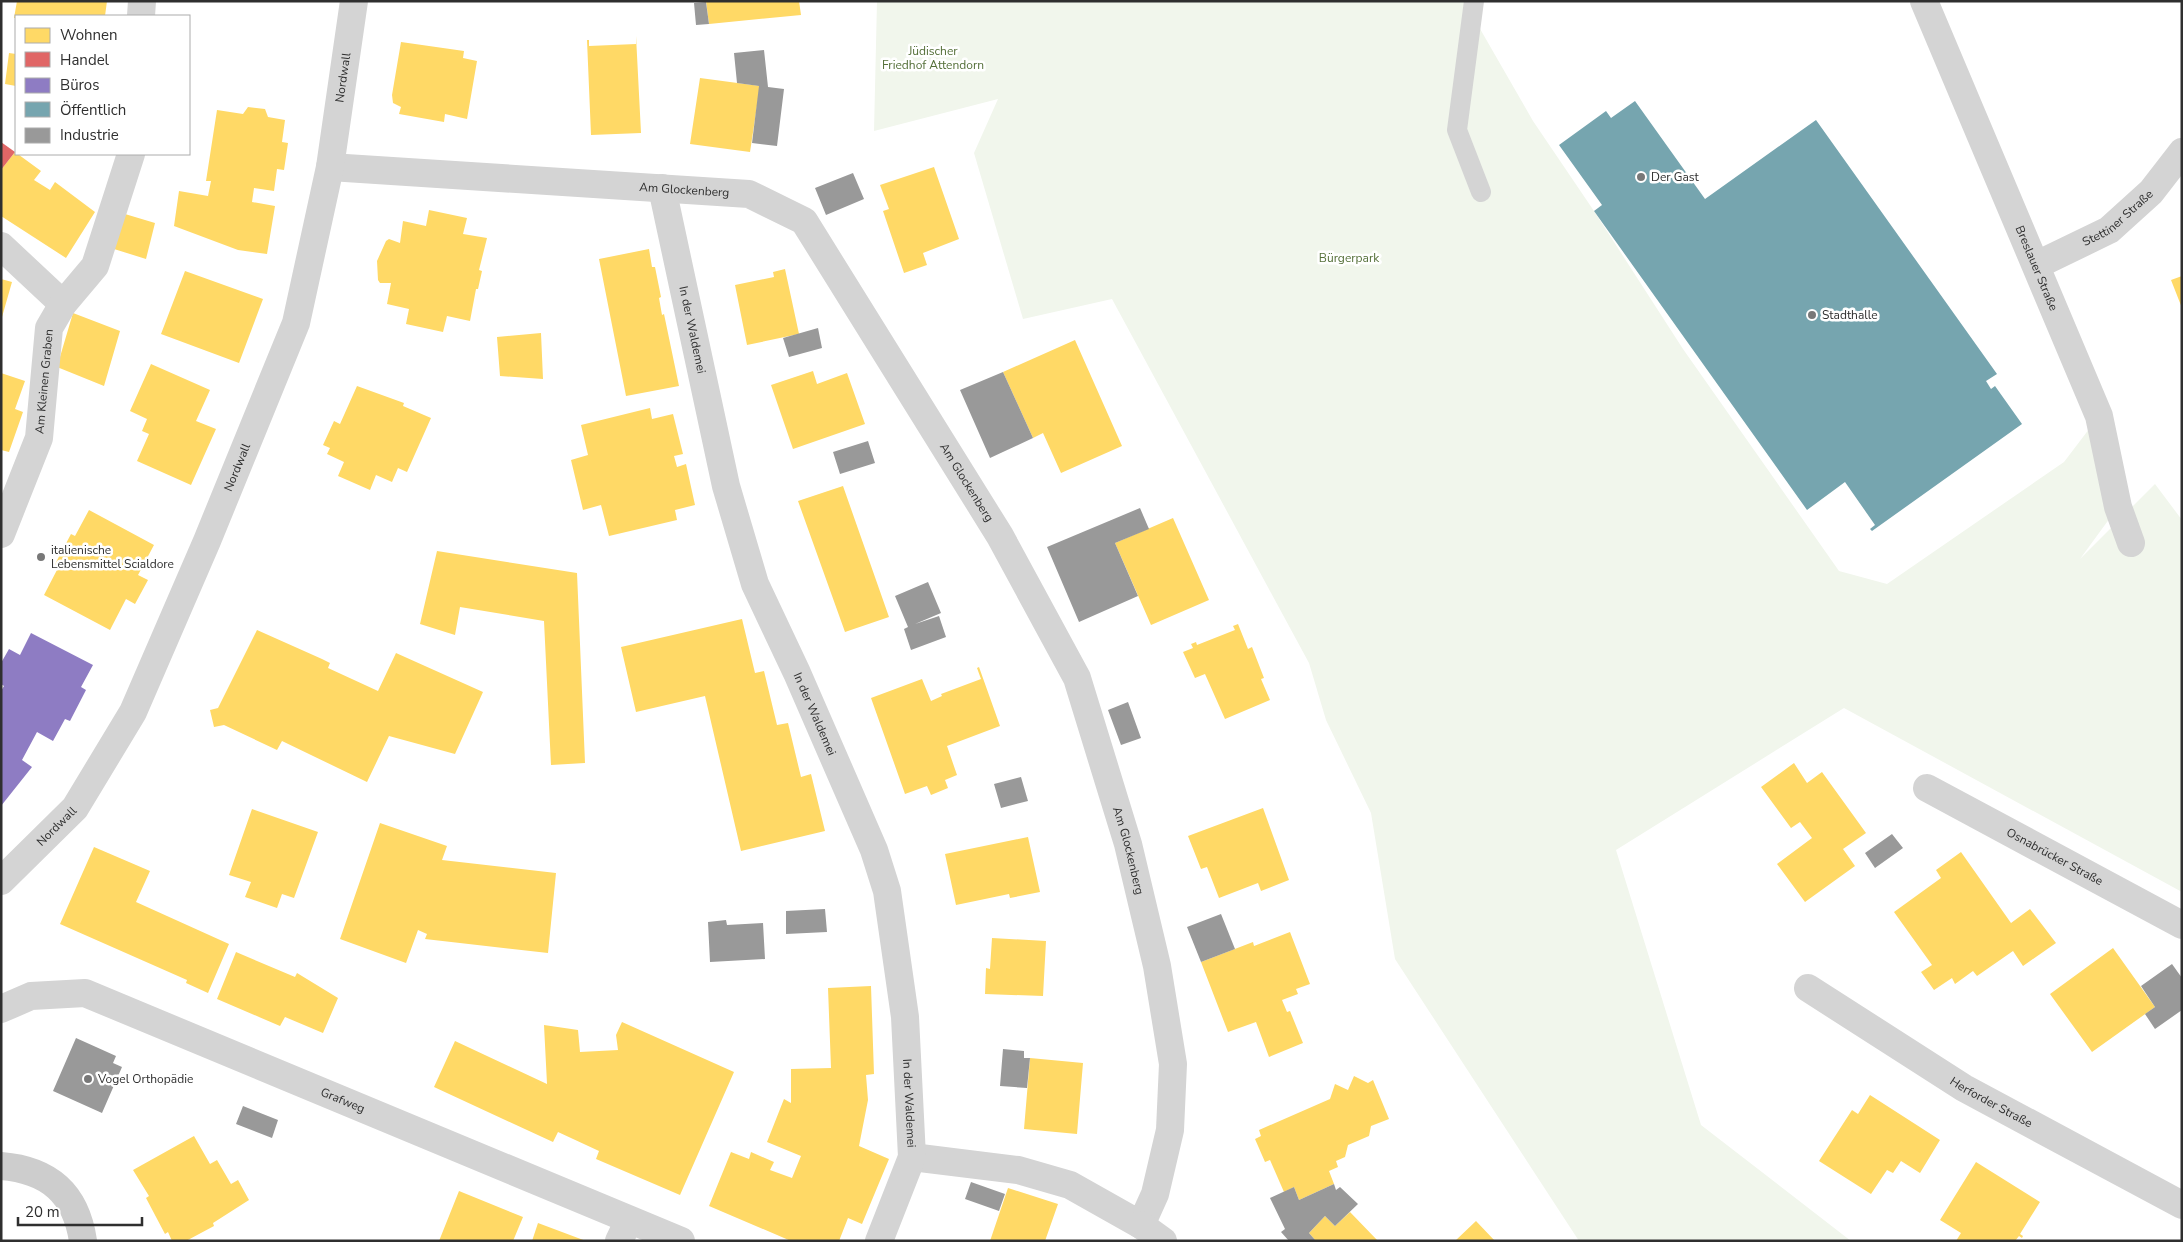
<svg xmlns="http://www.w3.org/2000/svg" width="2183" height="1242" font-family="'Nunito Sans',sans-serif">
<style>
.green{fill:#f1f6ec}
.homes{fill:#ffd966}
.shops{fill:#e06666}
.offices{fill:#8e7cc3}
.public{fill:#76a5af}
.industry{fill:#999}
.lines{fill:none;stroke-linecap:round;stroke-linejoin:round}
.lane{stroke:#d4d4d4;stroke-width:20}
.street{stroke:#d4d4d4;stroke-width:28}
.secondary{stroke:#cdcdcd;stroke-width:28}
.poi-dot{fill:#787878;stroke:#fff;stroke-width:2}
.labels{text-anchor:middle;stroke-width:5;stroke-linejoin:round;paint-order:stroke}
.park-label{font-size:12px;fill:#546f38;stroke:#fff}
.street-label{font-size:12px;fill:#2f2f2f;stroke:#fff}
.poi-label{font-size:12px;fill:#2f2f2f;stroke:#fff;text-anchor:start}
</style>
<rect width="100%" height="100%" fill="#fff"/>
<path class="green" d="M 877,1 L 1464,1 L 1533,121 L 1594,211 L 1683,349 L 1839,571 L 1887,584 L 2064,462 L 2099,416 L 2118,507 L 2080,559 L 2155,484 L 2182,520 L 2182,892 L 1844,708 L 1616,850 L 1701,1125 L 1851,1241 L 1579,1241 L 1395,959 L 1371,813 L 1326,720 L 1309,663 L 1112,299 L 1023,319 L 974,153 L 998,99 L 874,131 Z"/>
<path class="homes" d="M 17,1 L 107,1 L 105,16 L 16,16 L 16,18 L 14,18 Z
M 706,1 L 799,1 L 801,15 L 709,24 Z
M 636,36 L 641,133 L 591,135 L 587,40 L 589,40 L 589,46 L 636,44 Z
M 401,42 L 464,51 L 463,58 L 477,61 L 467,119 L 445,114 L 444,122 L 399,114 L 401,107 L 393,103 L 392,95 Z
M 9,53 L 16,54 L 16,86 L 5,84 Z
M 700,78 L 760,86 L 750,152 L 690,144 Z
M 248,107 L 265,109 L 268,117 L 285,120 L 282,142 L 288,143 L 284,170 L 277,169 L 274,191 L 254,188 L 252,202 L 275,206 L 267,254 L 238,250 L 174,226 L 179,191 L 208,196 L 211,181 L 206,181 L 217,110 L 243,114 Z
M 15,152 L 41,171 L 34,180 L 50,190 L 55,182 L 95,212 L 66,258 L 1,216 L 1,170 Z
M 934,167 L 959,239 L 923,253 L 927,265 L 904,273 L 883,211 L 889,209 L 880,185 Z
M 429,210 L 467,218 L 463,234 L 487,238 L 479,270 L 482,271 L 478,289 L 476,289 L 470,321 L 447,316 L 443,332 L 406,324 L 409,309 L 387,304 L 391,283 L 380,283 L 378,280 L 377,261 L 386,241 L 389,239 L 400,243 L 403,221 L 426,226 Z
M 125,214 L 155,223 L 146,259 L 114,249 Z
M 649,249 L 652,267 L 655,267 L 661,297 L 659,298 L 662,315 L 664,314 L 679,386 L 626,396 L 599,259 Z
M 785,269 L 799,334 L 747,345 L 735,285 L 774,277 L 773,272 Z
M 185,271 L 263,299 L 239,363 L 161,334 Z
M 2182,276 L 2182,308 L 2171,280 Z
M 1,279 L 12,282 L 2,317 L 1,317 Z
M 73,313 L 120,331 L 104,386 L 57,367 Z
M 541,333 L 543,379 L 500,376 L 497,337 Z
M 1075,340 L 1122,446 L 1061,473 L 1043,433 L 1033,438 L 1003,372 Z
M 151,364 L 210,390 L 196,421 L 216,429 L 191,485 L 137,461 L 149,434 L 142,431 L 147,419 L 130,411 Z
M 813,371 L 817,384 L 847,373 L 865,424 L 793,449 L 771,385 Z
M 1,373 L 25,381 L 15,409 L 23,412 L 9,452 L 1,450 Z
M 357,386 L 404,403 L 403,406 L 431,418 L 407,472 L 398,468 L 392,482 L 376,475 L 370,490 L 338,476 L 344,462 L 327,454 L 330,448 L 323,445 L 334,421 L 340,424 Z
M 650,408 L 652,419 L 673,414 L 683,454 L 674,456 L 677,467 L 686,464 L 695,505 L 675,510 L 677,520 L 609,536 L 601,505 L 583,510 L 571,460 L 588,455 L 581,425 Z
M 843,486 L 889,617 L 845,632 L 798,501 Z
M 89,510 L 154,545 L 138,575 L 148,580 L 135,604 L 126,599 L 110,630 L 44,595 L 58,568 L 54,566 L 71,534 L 75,536 Z
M 1173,518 L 1209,600 L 1151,625 L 1115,543 Z
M 437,551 L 577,573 L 585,763 L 551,765 L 544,621 L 460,607 L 455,635 L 420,624 Z
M 742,619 L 755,673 L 764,671 L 777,725 L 788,723 L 801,777 L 811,774 L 825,831 L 741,851 L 705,696 L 636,712 L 621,647 Z
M 1238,624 L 1248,649 L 1252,647 L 1264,678 L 1261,679 L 1270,700 L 1225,719 L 1205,674 L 1195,678 L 1183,652 L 1193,648 L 1191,644 L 1196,642 L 1197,645 L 1235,630 L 1233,626 Z
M 257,630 L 322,659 L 330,663 L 328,668 L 378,691 L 396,653 L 483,692 L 455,754 L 389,736 L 367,782 L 282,741 L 277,750 L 224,725 L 214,727 L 210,710 L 218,708 Z
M 979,667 L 1000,726 L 947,746 L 957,775 L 945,780 L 948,788 L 931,795 L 927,786 L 905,794 L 871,698 L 922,679 L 931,701 L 942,696 L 941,694 L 981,679 L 977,668 Z
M 1794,763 L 1807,783 L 1822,772 L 1866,833 L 1843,849 L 1855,866 L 1805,902 L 1777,864 L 1812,838 L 1800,822 L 1791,828 L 1761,787 Z
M 1263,808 L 1289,880 L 1261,891 L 1258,883 L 1219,898 L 1207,867 L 1201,869 L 1188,836 Z
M 252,809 L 318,832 L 294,898 L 282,894 L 277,908 L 245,897 L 251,882 L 229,875 Z
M 380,823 L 447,846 L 442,860 L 556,873 L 548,953 L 425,939 L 427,934 L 418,930 L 406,963 L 340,939 Z
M 1028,837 L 1040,892 L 1010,898 L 1009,894 L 956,905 L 945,854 Z
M 94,847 L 150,871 L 136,902 L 229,944 L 208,993 L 186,983 L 187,980 L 60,924 Z
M 1961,852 L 2011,923 L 2030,909 L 2056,943 L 2023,966 L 2013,951 L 1977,976 L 1973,971 L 1955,984 L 1952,978 L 1934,990 L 1921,972 L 1932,965 L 1894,912 L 1941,878 L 1936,870 Z
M 1290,932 L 1310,984 L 1296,989 L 1298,994 L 1282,1000 L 1287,1012 L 1290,1011 L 1303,1043 L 1269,1057 L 1256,1022 L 1228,1032 L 1201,962 L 1253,942 L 1254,946 Z
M 992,938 L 1046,941 L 1043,996 L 985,994 L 986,968 L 990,969 Z
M 2113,948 L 2155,1007 L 2092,1052 L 2050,994 Z
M 236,952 L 295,977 L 297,973 L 338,998 L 323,1033 L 285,1017 L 280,1026 L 217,999 Z
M 871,986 L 874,1074 L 866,1075 L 868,1100 L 859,1146 L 889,1159 L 862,1224 L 848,1218 L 839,1241 L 791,1241 L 709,1206 L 731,1152 L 749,1159 L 751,1152 L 774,1162 L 770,1170 L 792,1178 L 801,1156 L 767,1142 L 784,1099 L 791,1103 L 791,1069 L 831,1068 L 828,988 Z
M 622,1022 L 734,1072 L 680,1195 L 596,1159 L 599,1151 L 558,1132 L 553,1142 L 434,1087 L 455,1041 L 547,1084 L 544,1025 L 578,1030 L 580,1052 L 618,1050 L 616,1035 Z
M 1030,1058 L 1083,1063 L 1077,1134 L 1024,1129 Z
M 1354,1076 L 1368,1083 L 1373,1080 L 1389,1119 L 1371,1126 L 1369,1136 L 1348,1145 L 1345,1157 L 1336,1161 L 1338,1167 L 1329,1171 L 1334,1184 L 1299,1200 L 1294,1187 L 1284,1192 L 1270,1160 L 1265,1162 L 1255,1139 L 1261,1136 L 1259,1130 L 1330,1099 L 1335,1084 L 1348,1090 Z
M 1870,1095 L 1940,1140 L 1920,1173 L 1901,1161 L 1893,1173 L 1887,1170 L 1871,1194 L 1819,1161 L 1852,1110 L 1858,1114 Z
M 194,1136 L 210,1164 L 217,1160 L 231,1184 L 238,1180 L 249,1200 L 213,1223 L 214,1226 L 186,1241 L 172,1241 L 168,1232 L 165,1234 L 146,1198 L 149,1196 L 133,1170 Z
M 1976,1162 L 2040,1202 L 2020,1234 L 2023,1236 L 2022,1238 L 2019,1236 L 2015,1241 L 1956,1241 L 1961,1233 L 1940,1220 Z
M 1008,1188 L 1058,1204 L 1045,1241 L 990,1241 Z
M 459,1191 L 523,1217 L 513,1241 L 439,1241 Z
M 1350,1212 L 1378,1241 L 1316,1241 L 1309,1233 L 1325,1216 L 1335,1226 Z
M 1476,1221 L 1495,1241 L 1455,1241 Z
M 538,1223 L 586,1241 L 532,1241 Z"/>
<path class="shops" d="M 1,142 L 15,152 L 1,170 Z"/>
<path class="offices" d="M 31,633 L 93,665 L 81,687 L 86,690 L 70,721 L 65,719 L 53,741 L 37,732 L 22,760 L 32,767 L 1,806 L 1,691 L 4,686 L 1,684 L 1,663 L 9,649 L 20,655 Z"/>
<path class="public" d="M 1635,101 L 1705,199 L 1816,120 L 1997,374 L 1986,381 L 1991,389 L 1995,386 L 2022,424 L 1872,531 L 1870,529 L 1875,525 L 1845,482 L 1807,510 L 1594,211 L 1602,205 L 1559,145 L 1606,111 L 1611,118 Z"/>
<path class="industry" d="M 706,2 L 709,24 L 696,25 L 694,3 Z
M 764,50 L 768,87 L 784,89 L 777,146 L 752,143 L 759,86 L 737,83 L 734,53 Z
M 853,173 L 864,199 L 826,215 L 815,188 Z
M 818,328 L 822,348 L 789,357 L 783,338 Z
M 1003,372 L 1033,438 L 990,458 L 960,390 Z
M 868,441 L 875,463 L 840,474 L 833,452 Z
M 1140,508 L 1149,529 L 1115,543 L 1138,596 L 1079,622 L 1047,547 Z
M 928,582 L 941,613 L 915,624 L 939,616 L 946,637 L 911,650 L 904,629 L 908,627 L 895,596 Z
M 1128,702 L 1141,738 L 1121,745 L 1108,710 Z
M 1021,777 L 1028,801 L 1001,808 L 994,784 Z
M 1892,834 L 1903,848 L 1875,868 L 1865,853 Z
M 825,909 L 827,932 L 786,934 L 786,911 Z
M 1221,914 L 1235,949 L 1201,962 L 1187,927 Z
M 726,920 L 727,925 L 763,923 L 765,959 L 710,962 L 708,922 Z
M 2172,964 L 2182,978 L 2182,1010 L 2155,1029 L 2145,1014 L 2155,1007 L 2141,986 Z
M 76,1038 L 116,1056 L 113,1063 L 122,1067 L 102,1113 L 53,1091 Z
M 1003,1049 L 1024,1051 L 1024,1058 L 1030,1058 L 1027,1088 L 1000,1086 Z
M 243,1106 L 278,1120 L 272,1138 L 236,1124 Z
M 971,1182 L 1005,1194 L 999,1211 L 965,1199 Z
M 1334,1184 L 1336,1190 L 1340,1187 L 1358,1204 L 1335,1226 L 1325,1216 L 1309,1233 L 1316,1241 L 1289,1241 L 1281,1232 L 1285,1229 L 1270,1198 L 1294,1187 L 1299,1200 Z"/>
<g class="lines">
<path class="lane" d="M 1474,1 L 1457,130 L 1481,192"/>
<g class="street">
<path id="s1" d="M 1924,1 L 2099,416 L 2118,507 L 2131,543"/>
<path d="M 141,16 L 142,1"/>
<path id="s2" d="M 330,167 L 749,194 L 804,221 L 1000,536 L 1077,678 L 1128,844 L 1157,966 L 1173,1064 L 1170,1130 L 1155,1194 L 1141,1225 L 1070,1185 L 1018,1170 L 912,1157"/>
<path id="s3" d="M 662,188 L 726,486 L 755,584 L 797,673 L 874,850 L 887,891 L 905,1017 L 912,1157 L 879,1241"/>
<path d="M 1,246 L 63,304"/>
<path id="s4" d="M 2037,265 L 2109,230 L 2151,192 L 2182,152"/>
<path id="s5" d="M 1,534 L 39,438 L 49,328 L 63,304 L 95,266 L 131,154"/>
<path id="s6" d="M 1927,788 L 2182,925"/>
<path id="s7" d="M 1,881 L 75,808 L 133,712 L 207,541 L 296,323 L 330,167 L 354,1"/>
<path id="s8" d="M 1808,988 L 1964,1088 L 2182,1205"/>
<path id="s9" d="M 1,1009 L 31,996 L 85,993 L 681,1241"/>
<path d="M 1141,1225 L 1163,1241"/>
<path d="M 619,1241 L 629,1220"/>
</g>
<path class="secondary" d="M 1,1166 C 49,1170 76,1193 83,1241"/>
</g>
<g class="poi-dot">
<circle cx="1641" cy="177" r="5"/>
<circle cx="1812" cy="315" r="5"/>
<circle cx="41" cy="557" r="5"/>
<circle cx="88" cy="1079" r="5"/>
</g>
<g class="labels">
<g class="park-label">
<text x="933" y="55">Jüdischer<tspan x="933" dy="14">Friedhof Attendorn</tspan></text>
<text x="1349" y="262">Bürgerpark</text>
</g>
<g class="street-label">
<text dy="4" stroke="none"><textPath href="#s7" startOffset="888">Nordwall</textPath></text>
<text dy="4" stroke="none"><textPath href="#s2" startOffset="355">Am Glockenberg</textPath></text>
<text dy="4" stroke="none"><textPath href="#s4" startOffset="94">Stettiner Straße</textPath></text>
<text dy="4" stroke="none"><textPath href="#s1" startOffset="290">Breslauer Straße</textPath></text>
<text dy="4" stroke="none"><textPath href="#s3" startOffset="145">In der Waldemei</textPath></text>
<text dy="4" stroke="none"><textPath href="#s5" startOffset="160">Am Kleinen Graben</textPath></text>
<text dy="4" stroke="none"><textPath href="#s7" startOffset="482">Nordwall</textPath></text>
<text dy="4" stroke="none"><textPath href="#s2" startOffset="789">Am Glockenberg</textPath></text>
<text dy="4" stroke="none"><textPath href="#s3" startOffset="550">In der Waldemei</textPath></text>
<text dy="4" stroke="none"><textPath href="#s7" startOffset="78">Nordwall</textPath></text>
<text dy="4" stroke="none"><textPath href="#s2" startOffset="1194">Am Glockenberg</textPath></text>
<text dy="4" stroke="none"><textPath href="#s6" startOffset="145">Osnabrücker Straße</textPath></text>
<text dy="4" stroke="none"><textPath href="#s9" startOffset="366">Grafweg</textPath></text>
<text dy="4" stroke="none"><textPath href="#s8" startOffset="216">Herforder Straße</textPath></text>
<text dy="4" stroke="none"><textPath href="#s3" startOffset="955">In der Waldemei</textPath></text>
</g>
<g class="poi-label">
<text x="1651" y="181">Der Gast</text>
<text x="1822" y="319">Stadthalle</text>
<text x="51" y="554">italienische<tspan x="51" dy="14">Lebensmittel Scialdore</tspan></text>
<text x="98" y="1083">Vogel Orthopädie</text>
</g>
</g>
<rect width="2183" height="1242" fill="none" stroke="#2f2f2f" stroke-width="5"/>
<rect x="15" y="15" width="175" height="140" fill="#ffffff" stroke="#acacac"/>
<rect x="25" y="28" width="25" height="15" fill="#ffd966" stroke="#acacac"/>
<text x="60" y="40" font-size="15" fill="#2f2f2f">Wohnen</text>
<rect x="25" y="52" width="25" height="15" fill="#e06666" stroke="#acacac"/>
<text x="60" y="65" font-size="15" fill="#2f2f2f">Handel</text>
<rect x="25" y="78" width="25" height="15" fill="#8e7cc3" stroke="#acacac"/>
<text x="60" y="90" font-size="15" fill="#2f2f2f">Büros</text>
<rect x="25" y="102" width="25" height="15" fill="#76a5af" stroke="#acacac"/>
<text x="60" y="115" font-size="15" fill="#2f2f2f">Öffentlich</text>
<rect x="25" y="128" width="25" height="15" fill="#999999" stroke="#acacac"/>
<text x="60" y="140" font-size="15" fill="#2f2f2f">Industrie</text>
<path d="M18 1217v8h124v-8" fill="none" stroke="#2f2f2f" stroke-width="2.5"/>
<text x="25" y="1217" font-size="15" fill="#2f2f2f" stroke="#ffffff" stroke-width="4" paint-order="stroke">20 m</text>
</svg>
